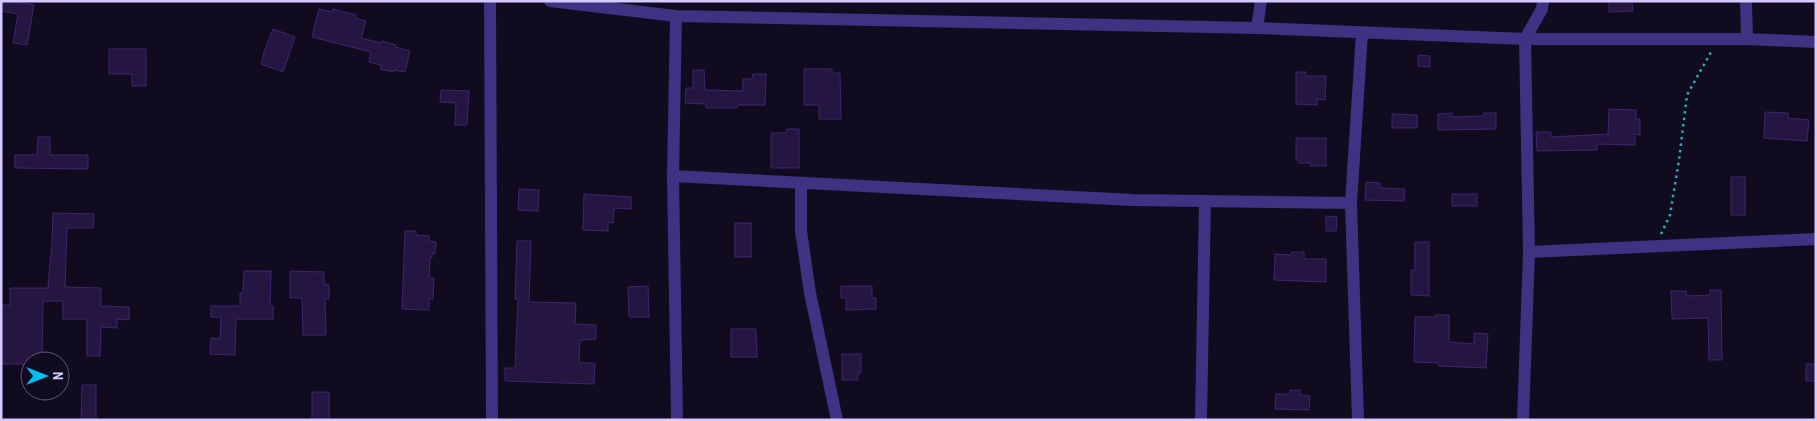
<svg xmlns="http://www.w3.org/2000/svg" width="1817" height="421" font-family="'Archivo Narrow',sans-serif">
<style>
.building{fill:#241641;stroke:#3d266f}
.lines{fill:none;stroke-linecap:round;stroke-linejoin:round}
.path{stroke:#25aeb7;stroke-width:2.5;stroke-dasharray:2.5 4;stroke-linecap:butt}
.minor{stroke:#3f3282;stroke-width:12}
</style>
<rect width="100%" height="100%" fill="#110b1f"/>
<path class="building" d="M 1,1 L 15,1 L 34,5 L 27,45 L 13,43 L 18,14 L 1,11 Z
M 1609,1 L 1632,1 L 1633,11 L 1609,12 Z
M 319,9 L 332,12 L 333,9 L 356,15 L 355,18 L 366,21 L 361,38 L 381,43 L 382,41 L 396,45 L 395,47 L 410,51 L 405,72 L 394,70 L 394,72 L 380,69 L 382,65 L 369,62 L 371,52 L 312,37 Z
M 273,29 L 295,37 L 283,72 L 261,64 L 264,54 L 263,54 Z
M 109,49 L 146,49 L 146,86 L 132,86 L 132,74 L 109,74 Z
M 1418,55 L 1430,56 L 1430,67 L 1418,66 Z
M 804,69 L 832,69 L 832,73 L 840,73 L 841,119 L 819,119 L 819,105 L 804,105 Z
M 693,70 L 704,70 L 705,90 L 743,91 L 743,79 L 752,79 L 753,74 L 766,74 L 765,105 L 738,105 L 737,108 L 706,108 L 706,104 L 685,103 L 686,88 L 693,88 Z
M 1296,72 L 1306,72 L 1306,76 L 1326,76 L 1325,100 L 1317,99 L 1317,105 L 1296,104 Z
M 441,90 L 469,91 L 467,125 L 455,125 L 456,103 L 440,102 Z
M 1609,109 L 1636,110 L 1636,119 L 1640,119 L 1640,135 L 1635,134 L 1635,145 L 1597,144 L 1597,150 L 1537,151 L 1536,132 L 1551,132 L 1551,137 L 1608,134 Z
M 1765,112 L 1788,113 L 1788,118 L 1809,120 L 1807,141 L 1764,138 Z
M 1452,113 L 1452,117 L 1484,116 L 1484,113 L 1496,113 L 1496,129 L 1438,130 L 1438,114 Z
M 1392,114 L 1417,115 L 1417,128 L 1392,128 Z
M 787,129 L 799,129 L 799,168 L 771,168 L 771,133 L 786,133 Z
M 38,137 L 50,137 L 50,155 L 88,155 L 88,169 L 15,168 L 15,155 L 37,155 Z
M 1296,138 L 1326,138 L 1326,166 L 1310,166 L 1310,163 L 1299,163 L 1299,160 L 1296,160 Z
M 1731,177 L 1745,177 L 1745,215 L 1731,215 Z
M 1366,182 L 1380,183 L 1380,188 L 1405,189 L 1404,201 L 1365,200 Z
M 519,189 L 539,190 L 538,211 L 518,210 Z
M 584,194 L 631,197 L 631,209 L 614,208 L 613,223 L 608,222 L 608,231 L 583,230 Z
M 1452,194 L 1477,194 L 1477,206 L 1452,206 Z
M 53,213 L 94,214 L 93,228 L 67,228 L 65,287 L 101,288 L 101,306 L 129,307 L 129,320 L 117,319 L 117,328 L 101,327 L 100,356 L 87,356 L 87,319 L 63,319 L 63,301 L 43,301 L 42,361 L 30,361 L 30,364 L 1,364 L 1,305 L 10,305 L 10,288 L 48,288 L 52,242 Z
M 1326,216 L 1337,217 L 1336,231 L 1326,231 Z
M 735,223 L 751,223 L 751,257 L 735,257 Z
M 405,231 L 416,231 L 416,235 L 429,236 L 429,241 L 436,242 L 435,254 L 432,254 L 432,258 L 430,257 L 429,278 L 434,278 L 433,299 L 429,299 L 429,310 L 402,309 Z
M 517,241 L 531,241 L 529,302 L 576,303 L 575,324 L 596,325 L 596,339 L 580,340 L 579,361 L 580,363 L 595,363 L 594,384 L 505,381 L 505,368 L 515,368 L 518,299 L 515,299 Z
M 1415,242 L 1429,242 L 1429,296 L 1411,295 L 1411,270 L 1415,270 Z
M 1292,252 L 1304,252 L 1304,259 L 1326,259 L 1326,282 L 1274,280 L 1275,254 L 1291,255 Z
M 244,271 L 271,271 L 270,306 L 273,306 L 273,319 L 236,319 L 235,355 L 210,354 L 211,338 L 220,339 L 221,317 L 211,317 L 211,306 L 240,306 L 240,293 L 243,293 Z
M 290,271 L 324,272 L 324,284 L 329,285 L 329,299 L 325,299 L 326,335 L 303,335 L 302,298 L 290,298 Z
M 648,286 L 649,317 L 629,317 L 628,287 Z
M 841,286 L 872,286 L 872,298 L 876,298 L 876,309 L 846,310 L 846,298 L 841,298 Z
M 1710,290 L 1721,290 L 1722,360 L 1709,360 L 1708,318 L 1672,319 L 1671,291 L 1686,291 L 1687,296 L 1710,295 Z
M 1435,315 L 1449,315 L 1449,342 L 1474,344 L 1474,333 L 1488,334 L 1486,368 L 1438,366 L 1438,363 L 1414,362 L 1415,317 L 1435,317 Z
M 731,329 L 756,329 L 757,357 L 731,357 Z
M 842,354 L 861,354 L 861,373 L 858,373 L 858,380 L 842,380 Z
M 1806,364 L 1816,364 L 1816,381 L 1806,381 Z
M 82,385 L 96,385 L 96,420 L 81,420 Z
M 1290,390 L 1300,390 L 1300,395 L 1310,396 L 1309,410 L 1275,409 L 1276,394 L 1290,394 Z
M 312,392 L 329,392 L 329,420 L 312,420 Z"/>
<g class="lines">
<path class="path" d="M 1661,234 L 1670,215 L 1679,160 L 1687,95 L 1711,52"/>
<path class="minor" d="M 490,1 L 492,420
M 550,1 L 676,16 L 1257,28 L 1525,39 L 1747,39 L 1816,42
M 1746,1 L 1747,39
M 676,16 L 673,176 L 677,420
M 1257,28 L 1261,1
M 673,176 L 1133,200 L 1351,203
M 801,183 L 801,231 L 810,293 L 837,420
M 1529,252 L 1816,239
M 1201,420 L 1205,201
M 1358,420 L 1351,203 L 1362,33
M 1523,420 L 1529,252 L 1525,39 L 1542,9 L 1543,1"/>
</g>
<rect width="1817" height="421" fill="none" stroke="#d6c9ff" stroke-width="5"/>
<g transform="translate(45 376) rotate(90)"><circle r="24" fill="#110b1f" stroke="#605779"/>
<path d="M0-4L9 19L0 12L-9 19Z" fill="#00bef4"/>
<text y="-8" font-size="14" font-weight="bold" text-anchor="middle" fill="#d6c9ff">N</text>
</g>
</svg>
